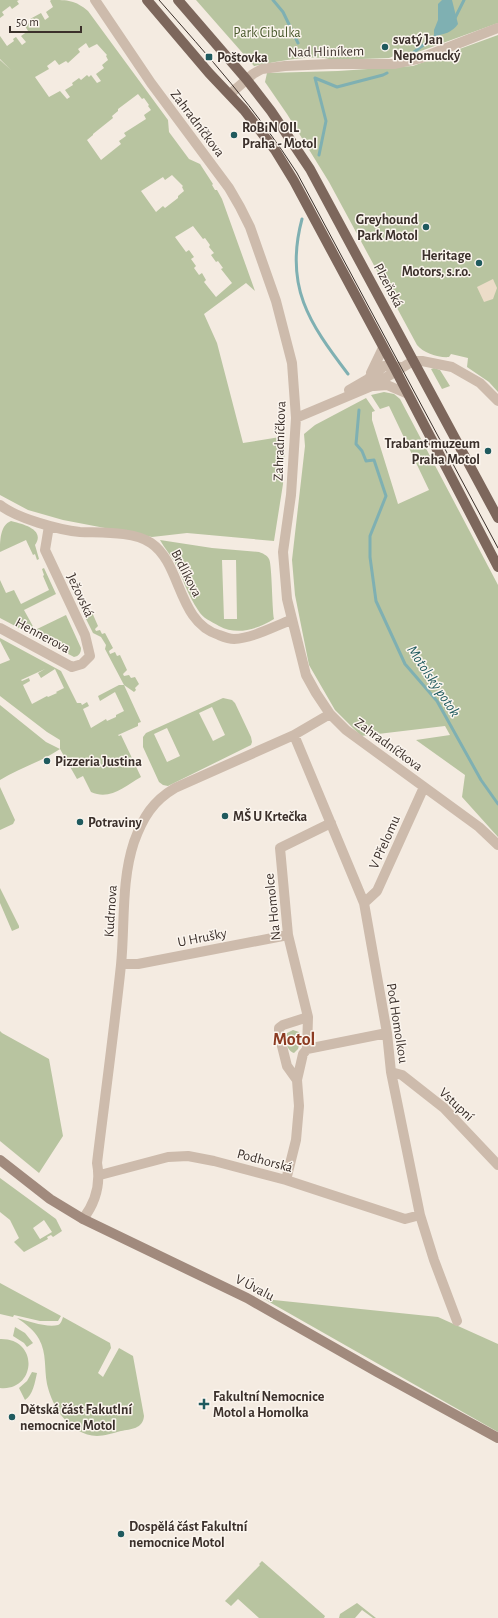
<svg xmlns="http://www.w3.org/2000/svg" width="498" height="1618" font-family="'Alegreya Sans',sans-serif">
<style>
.green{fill:#b8c4a0;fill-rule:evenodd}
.plaza{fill:#ecdcc8}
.water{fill:#7fb0b2}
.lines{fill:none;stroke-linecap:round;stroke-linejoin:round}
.stream{stroke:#7fb0b2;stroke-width:3}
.street{stroke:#cdbbac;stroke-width:10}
.secondary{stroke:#a18a7d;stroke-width:10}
.primary{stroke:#7d675c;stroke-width:10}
.tram{stroke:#3b302b;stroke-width:1}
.poi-dot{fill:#1f5a5e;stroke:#fbf5ee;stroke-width:1.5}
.labels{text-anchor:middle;stroke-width:3;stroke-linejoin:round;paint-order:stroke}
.park-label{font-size:14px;fill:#4a5a2e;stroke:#fbf5ee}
.poi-label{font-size:14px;font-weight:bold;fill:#3b302b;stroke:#fbf5ee;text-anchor:start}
.street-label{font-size:14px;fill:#3b302b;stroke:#fbf5ee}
.water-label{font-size:15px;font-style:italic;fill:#1f5a5e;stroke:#fbf5ee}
.district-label{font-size:18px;font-weight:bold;fill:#8c3b22;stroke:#fbf5ee}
</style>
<rect width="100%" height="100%" fill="#f4ebe1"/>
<path class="green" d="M 0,0 L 19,0 L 17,1 L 19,4 L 12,9 L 10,6 L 2,12 L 4,15 L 0,18 Z
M 51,0 C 68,0 75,0 88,11 L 168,120 L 169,132 L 189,159 L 200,164 L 213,184 L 212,185 L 215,190 L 217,190 L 222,199 L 255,291 L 246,283 L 204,314 L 217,343 L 243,443 L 280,437 L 285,443 L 283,484 L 274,541 L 187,533 L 152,537 L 63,520 L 28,510 L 0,495 L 0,60 L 11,70 L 0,59 L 0,36 L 7,46 L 14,41 L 13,39 L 16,37 L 22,45 L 26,42 L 21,36 L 28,31 L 25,26 L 32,21 L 30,19 L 41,13 L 45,20 L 49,17 L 46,12 L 53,7 L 50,1 ZM 86,43 L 89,48 L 97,44 L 107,55 L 106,56 L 108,60 L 102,65 L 104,68 L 96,74 L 101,81 L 97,83 L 91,75 L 89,77 L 87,75 L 81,80 L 79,78 L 72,83 L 73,85 L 65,90 L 70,97 L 67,99 L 60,91 L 49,97 L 35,77 L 49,69 L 47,66 L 55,60 L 59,65 L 66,61 L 68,63 L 80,52 L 78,49 ZM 138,94 L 142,99 L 144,98 L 149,105 L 148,106 L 151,110 L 144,115 L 146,119 L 124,133 L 126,136 L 119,141 L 121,144 L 101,160 L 87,140 L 93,135 L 93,134 L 113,118 L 112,116 L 118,111 L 118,109 ZM 172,175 L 183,186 L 182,187 L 184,191 L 178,196 L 178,198 L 165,208 L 163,206 L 156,212 L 141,191 L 163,177 L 165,180 ZM 193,226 L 203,239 L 205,238 L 210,245 L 209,247 L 214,253 L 211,255 L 216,262 L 218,261 L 223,268 L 221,269 L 232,283 L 216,297 L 204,282 L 206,280 L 202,273 L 199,275 L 194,268 L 196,266 L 191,259 L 194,257 L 189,250 L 186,252 L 175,237 Z
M 196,0 L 498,0 L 498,23 L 418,52 L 401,53 L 389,58 L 333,60 C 313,53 276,62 254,66 Z
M 498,35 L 498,392 L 489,382 L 467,367 L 468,358 L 451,354 L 449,357 C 439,358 423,353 417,345 L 329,182 L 287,114 L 265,82 L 267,73 L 338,71 L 413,66 Z
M 434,368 L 440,370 L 450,386 L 442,389 L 431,369 Z
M 384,392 L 394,394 L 400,399 L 498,585 L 498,837 L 462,797 L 465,775 L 416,740 L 450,735 L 445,726 L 361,736 L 335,710 L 309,665 L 295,595 L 292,560 L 305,446 L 304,434 L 315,425 L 366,398 L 375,411 L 372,412 L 372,420 L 398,504 L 429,490 L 389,406 L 380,409 L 371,395 Z
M 11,521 C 22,524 46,529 35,545 L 39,559 L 37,560 L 35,554 L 33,555 L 26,540 L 0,552 C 0,541 0,525 11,521 Z
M 160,540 L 212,548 L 259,552 C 262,553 267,555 269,559 C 272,563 272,609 274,619 C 258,629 237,636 219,626 C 211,621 203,619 198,610 C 188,596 183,578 175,563 C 171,555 164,548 160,540 ZM 222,560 L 236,560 L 237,619 L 224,619 Z
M 44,568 L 56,594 L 24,610 L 35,630 L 66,615 L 81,648 C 81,653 79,656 74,657 L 0,618 L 0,580 L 6,593 L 14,590 L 21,604 L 49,590 L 43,576 L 44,575 L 42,569 Z
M 86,608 L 88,612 L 91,610 L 98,626 L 95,629 L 96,631 L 100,630 L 102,634 L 105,633 L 113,648 L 109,651 L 110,654 L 115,652 L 117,656 L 120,655 L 127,670 L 123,674 L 124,676 L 129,675 L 131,678 L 135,677 L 139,684 L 135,688 L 136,690 L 134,692 L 124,685 L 141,722 L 138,723 L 138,726 L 118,735 L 119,736 L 121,735 L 141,777 C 125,786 110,801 91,792 L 83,776 L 77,779 L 60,749 C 41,762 19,768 0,780 L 0,705 L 46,742 L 60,749 L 60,740 L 47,732 L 0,696 L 0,664 L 10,660 L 0,641 L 0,638 L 61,671 L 77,703 L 81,703 L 82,705 L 87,702 L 89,706 L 83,709 L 91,728 L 106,719 L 107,721 L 116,717 L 116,715 L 124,711 L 115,692 L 100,701 L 98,696 L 119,685 L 124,685 L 105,649 L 106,645 L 101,637 L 93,633 L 81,609 ZM 45,669 L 38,673 L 41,678 L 55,669 L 64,688 L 56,692 L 57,693 L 48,697 L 47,696 L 32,704 L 23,685 L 30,681 L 29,678 L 22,681 L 21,680 Z
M 223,698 L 232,700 L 235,703 L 251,737 L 252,742 L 251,745 L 168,786 L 163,785 L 159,782 L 143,747 L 143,737 L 146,733 ZM 212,707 L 225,735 L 213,741 L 199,713 ZM 167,728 L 180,756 L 167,762 L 154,734 Z
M 0,787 L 15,820 L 13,824 L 0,830 Z
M 0,888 L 19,926 L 19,928 L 12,931 L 0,903 Z
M 293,1030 L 299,1032 L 302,1036 L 298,1049 L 294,1053 C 287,1051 284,1040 287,1033 Z
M 0,1031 L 2,1033 L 49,1059 L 63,1136 L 39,1173 L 0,1141 Z
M 0,1178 L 56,1219 L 62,1231 L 53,1237 L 51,1235 L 47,1237 L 48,1239 L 24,1252 L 14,1242 L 19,1238 L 10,1220 L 0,1212 ZM 44,1220 L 52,1232 L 40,1239 L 33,1228 Z
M 0,1283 L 61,1316 L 58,1321 L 40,1321 L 14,1315 L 13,1317 L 0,1314 Z
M 264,1299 L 438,1317 L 498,1344 L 498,1432 Z
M 63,1317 L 110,1343 L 111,1348 L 98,1373 L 103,1377 L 119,1348 L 133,1356 L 144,1416 C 143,1429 131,1429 121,1431 C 113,1433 104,1436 97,1436 C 70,1435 52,1407 47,1384 C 44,1368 47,1354 39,1339 C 34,1330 26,1324 17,1318 C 28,1321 47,1328 58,1325 C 61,1324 62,1320 63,1317 Z
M 15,1327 L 25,1333 L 33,1343 L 27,1347 L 24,1343 L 13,1336 Z
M 0,1339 C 40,1338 36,1392 0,1388 Z
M 32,1372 L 37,1373 C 35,1382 33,1395 25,1400 L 19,1388 L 27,1381 Z
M 262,1561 L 325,1616 L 324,1618 L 259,1618 L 238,1599 L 231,1606 L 225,1601 L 260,1565 L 259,1564 Z
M 357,1603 L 376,1618 L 373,1618 L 362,1610 L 355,1618 L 339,1618 L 340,1614 Z"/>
<path class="plaza" d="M 493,279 L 497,288 L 493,299 L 484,302 L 477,287 Z"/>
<path class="water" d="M 442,0 L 452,0 L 458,24 C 453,32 443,35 434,36 L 434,30 L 438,20 L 438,4 Z"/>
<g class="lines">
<path class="stream" d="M 273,0 L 283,12 L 298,43
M 455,18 L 464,0
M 414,52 L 438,34
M 315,78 L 326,121 L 319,155
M 315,78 L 337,87 L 383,75 L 387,73
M 302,219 C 284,286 309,323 348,374
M 359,410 L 356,444 L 362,451 L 366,461 L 374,460 L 386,496 L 370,536 L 370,557 L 376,601 L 405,664 L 437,701 L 481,780 L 498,804"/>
<path class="street" d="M 95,0 L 151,83 L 229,188 L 240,207 L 250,227 L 276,301 L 292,363 L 296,418 L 291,495 L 283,552 L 287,599 L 306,675 L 316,693 L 330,714 L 346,730 L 479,827 L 498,845
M 230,94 L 253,74 L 262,69 L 285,66 L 330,64 L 394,64 L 421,58 L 498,28
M 371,373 L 383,348
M 374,386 L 387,385 L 408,394
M 349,390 L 368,379 L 384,366 L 401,367
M 296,418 L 372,386 L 413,361 L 422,361 L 452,367 L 480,383 L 498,401
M 0,505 C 16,518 59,530 80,532 C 101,533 133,531 151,543 C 182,564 177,622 219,635 C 224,637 230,639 234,639 C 253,638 273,627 291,620
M 0,628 L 72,667 L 82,664 L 90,656 L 85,635 L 45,550 L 49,526
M 294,735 L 364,903 L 387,1033 L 391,1072 L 420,1215 L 434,1260 L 457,1321
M 364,903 L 377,891 L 424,787
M 121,964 L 138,964 L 288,935
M 308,1017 L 288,935 L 280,848 L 331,823
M 308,1017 L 307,1049 L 303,1054 L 297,1080 L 287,1066 L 279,1034 L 279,1028 L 283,1025 Z
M 307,1049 L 387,1033
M 391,1072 L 402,1075 L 444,1108 L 498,1165
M 100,1175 L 168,1157 L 188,1156 L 214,1161 L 286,1180 L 405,1219 L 420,1215
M 286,1180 L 296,1140 L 299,1106 L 297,1080
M 83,1219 C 96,1202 101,1184 97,1163 C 105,1097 114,1031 121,965 C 125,924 121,881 134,842 C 143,817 153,801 175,788 L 294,735 L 330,714"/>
<path class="secondary" d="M 0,1160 L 50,1199 L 83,1219 L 247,1298 L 377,1372 L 498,1438"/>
<path class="primary" d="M 147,0 L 209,73 L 244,110 L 275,150 L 294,181 L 394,367 L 498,567
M 178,0 L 247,80 L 271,111 L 310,169 L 498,518"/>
<path class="tram" d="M 159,0 C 208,56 257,110 297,173 L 498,548"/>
</g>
<g class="poi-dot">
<circle cx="385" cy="47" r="4"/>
<rect x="205" y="53" width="8" height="8" rx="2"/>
<circle cx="234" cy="135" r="4"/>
<circle cx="426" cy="227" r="4"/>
<circle cx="479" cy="263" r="4"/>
<circle cx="488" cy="451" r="4"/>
<circle cx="47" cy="761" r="4"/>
<circle cx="225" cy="816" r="4"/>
<circle cx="80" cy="822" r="4"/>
<path d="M202 1398h4v4h4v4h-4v4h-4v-4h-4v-4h4z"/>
<circle cx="12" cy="1417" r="4"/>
<circle cx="121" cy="1534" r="4"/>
</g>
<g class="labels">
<g class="park-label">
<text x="267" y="37">Park Cibulka</text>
</g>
<g class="poi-label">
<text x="393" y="44">svatý Jan<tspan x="393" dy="16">Nepomucký</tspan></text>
<text x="217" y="62">Poštovka</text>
<text x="242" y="132">RoBiN OIL<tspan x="242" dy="16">Praha - Motol</tspan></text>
<text x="418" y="224" text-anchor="end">Greyhound<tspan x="418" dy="16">Park Motol</tspan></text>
<text x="471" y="260" text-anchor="end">Heritage<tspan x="471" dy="16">Motors, s.r.o.</tspan></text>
<text x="480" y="448" text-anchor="end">Trabant muzeum<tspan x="480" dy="16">Praha Motol</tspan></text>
<text x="55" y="766">Pizzeria Justina</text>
<text x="233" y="821">MŠ U Krtečka</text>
<text x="88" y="827">Potraviny</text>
<text x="213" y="1401">Fakultní Nemocnice<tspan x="213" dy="16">Motol a Homolka</tspan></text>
<text x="20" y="1414">Dětská část Fakutlní<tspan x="20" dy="16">nemocnice Motol</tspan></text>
<text x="129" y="1531">Dospělá část Fakultní<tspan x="129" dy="16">nemocnice Motol</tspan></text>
</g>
<g class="street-label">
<text transform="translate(326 51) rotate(-1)" y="5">Nad Hliníkem</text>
<text transform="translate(198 123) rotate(53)" y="5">Zahradníčkova</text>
<text transform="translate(389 285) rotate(62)" y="5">Plzeňská</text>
<text transform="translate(279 441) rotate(-88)" y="5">Zahradníčkova</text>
<text transform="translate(187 573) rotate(63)" y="5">Brdlíkova</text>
<text transform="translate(81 595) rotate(65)" y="5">Ježovská</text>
<text transform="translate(43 635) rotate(28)" y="5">Hennerova</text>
<text transform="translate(389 744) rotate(36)" y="5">Zahradníčkova</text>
<text transform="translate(384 842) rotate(-66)" y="5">V Přelomu</text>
<text transform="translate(272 907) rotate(-96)" y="5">Na Homolce</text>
<text transform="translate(110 911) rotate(-86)" y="5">Kudrnova</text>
<text transform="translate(202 937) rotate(-11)" y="5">U Hrušky</text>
<text transform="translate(398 1023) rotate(81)" y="5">Pod Homolkou</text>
<text transform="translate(457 1104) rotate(43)" y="5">Vstupní</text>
<text transform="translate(265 1160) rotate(15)" y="5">Podhorská</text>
<text transform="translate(255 1287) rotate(27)" y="5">V Úvalu</text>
</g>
<g class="water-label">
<text transform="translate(434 681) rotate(56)" y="5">Motolský potok</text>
</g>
<g class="district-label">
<text x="294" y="1045">Motol</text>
</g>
</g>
<path d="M10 26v6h71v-6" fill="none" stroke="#3b302b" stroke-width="2"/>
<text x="16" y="26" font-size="12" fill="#3b302b" stroke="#fbf5ee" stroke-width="3" paint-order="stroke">50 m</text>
</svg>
